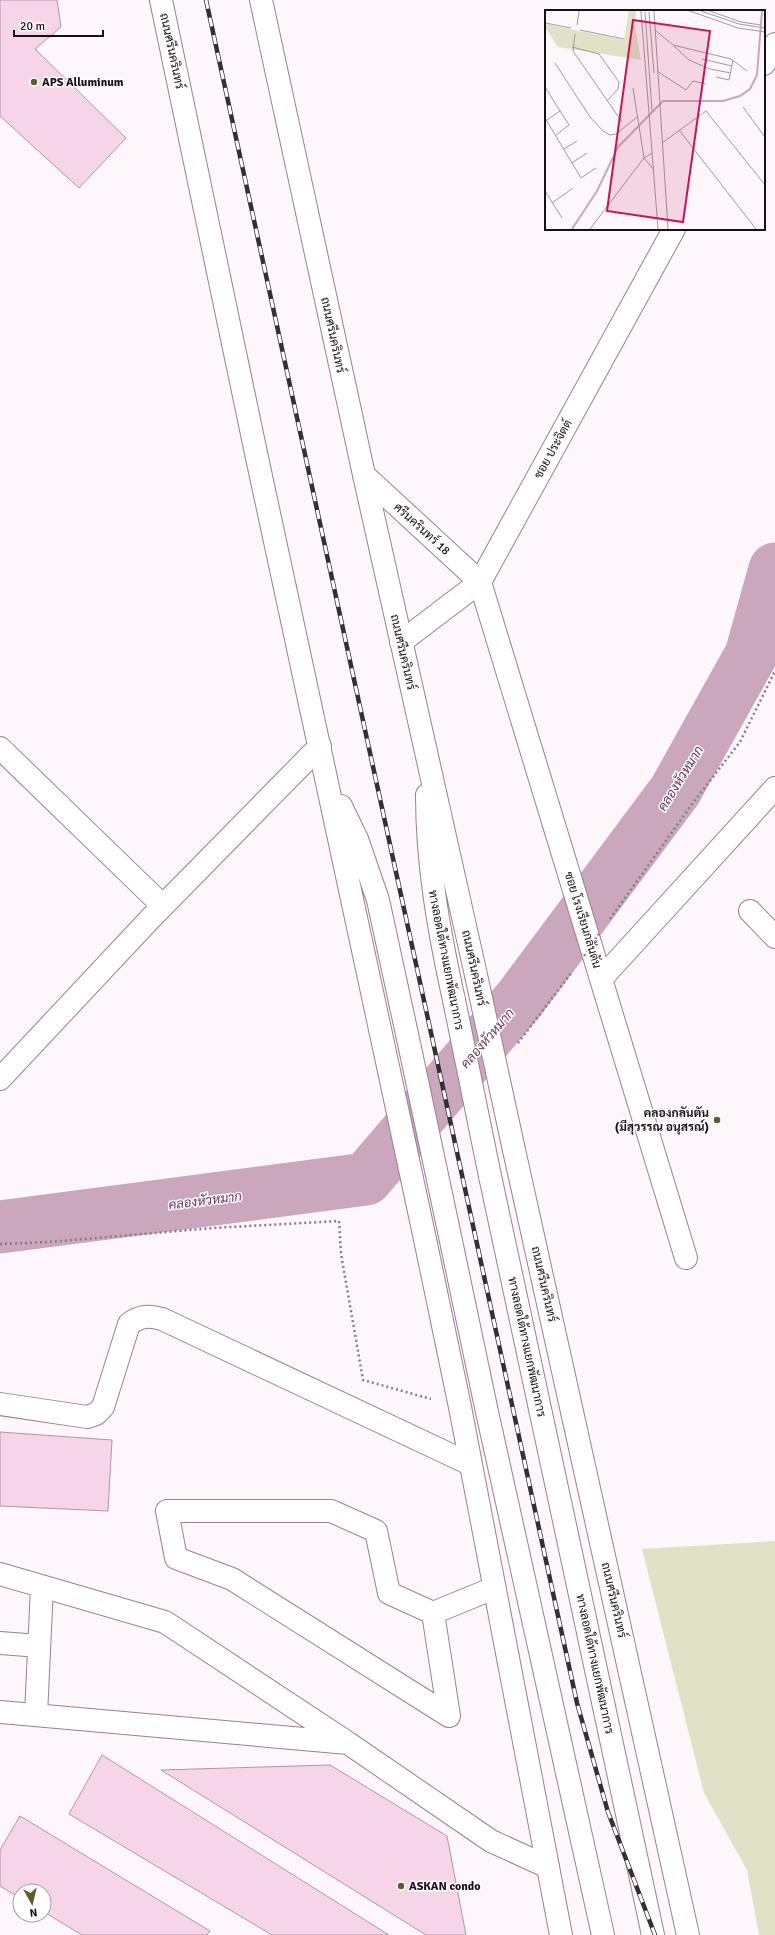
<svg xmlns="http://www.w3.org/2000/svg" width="775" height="1935" font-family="Signika,Sarabun,sans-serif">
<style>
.green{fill:#dfe2c5}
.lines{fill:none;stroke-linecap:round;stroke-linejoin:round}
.river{stroke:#caa7bc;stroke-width:53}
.building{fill:#f7d5e9;stroke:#b494a7}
.minor-casing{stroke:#9e7e91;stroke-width:24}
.major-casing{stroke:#9e7e91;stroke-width:24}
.path{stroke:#867d83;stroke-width:2.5;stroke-dasharray:2 3;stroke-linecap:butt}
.minor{stroke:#fff;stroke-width:22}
.major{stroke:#fff;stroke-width:22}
.rail-casing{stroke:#382d34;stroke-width:4.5}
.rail{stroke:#fff;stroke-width:3;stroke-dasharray:9;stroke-linecap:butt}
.major-bridge-casing{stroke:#9e7e91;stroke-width:24;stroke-linecap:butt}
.path-bridge{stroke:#867d83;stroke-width:2.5;stroke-dasharray:2 3;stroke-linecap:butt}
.major-bridge{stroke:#fff;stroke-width:22}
.poi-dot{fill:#5b5d2b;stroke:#fff;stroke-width:1.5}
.labels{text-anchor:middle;stroke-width:3;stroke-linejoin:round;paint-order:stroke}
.street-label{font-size:12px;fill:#1a0f16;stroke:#fff}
.poi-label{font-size:12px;font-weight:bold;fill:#1a0f16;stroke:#fff;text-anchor:start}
.water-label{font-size:13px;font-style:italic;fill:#633453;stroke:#fff}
.inset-river{fill:none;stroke:#caa7bc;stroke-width:2}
.inset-road{fill:none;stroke:#a29a9f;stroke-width:1}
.view{fill:#c2185b;fill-opacity:0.15;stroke:#c2185b;stroke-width:2}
.inset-edge{fill:none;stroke:#1a0f16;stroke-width:2}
</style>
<rect width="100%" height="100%" fill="#fdf6fa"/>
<path class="green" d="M 775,1541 L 775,1935 L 759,1935 L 747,1870 L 704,1793 L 642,1549 Z"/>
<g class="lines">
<path class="river" d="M 0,1227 L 366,1179 L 520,999 L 675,791 L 751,655 L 775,569"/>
</g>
<path class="building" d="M 0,0 L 57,0 L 61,27 L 35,49 L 126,138 L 79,188 L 0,116 Z
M 0,1432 L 112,1440 L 108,1511 L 0,1506 Z
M 102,1755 L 389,1935 L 272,1935 L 69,1814 Z
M 330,1765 L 447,1836 L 466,1935 L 426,1935 L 161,1770 Z
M 20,1816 L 210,1931 L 207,1935 L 82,1935 L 44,1912 L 44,1891 L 20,1891 L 20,1898 L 0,1886 L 0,1850 Z"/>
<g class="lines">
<defs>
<path id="minor" d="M 764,64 L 775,44
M 364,475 L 480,582 L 686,1258
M 401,642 L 480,582 L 674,229
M 0,748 L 163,906
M 750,911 L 775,937
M 601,979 L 775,788
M 0,1079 L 150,919 L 320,746
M 0,1404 L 87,1417 L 96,1414 L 103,1407 L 129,1324 C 140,1316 149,1315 162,1319 L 470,1464
M 0,1574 L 165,1622 L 345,1741
M 433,1613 L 389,1593 L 376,1531 L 331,1511 L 167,1511 L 176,1558 L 232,1579 L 449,1716 L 433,1613 L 494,1588
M 0,1643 L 39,1646
M 0,1712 L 348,1743 L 491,1841 L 548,1867
M 36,1715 L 42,1587"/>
<path id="major" d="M 161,0 L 256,453 L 389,1071
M 261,0 L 364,475 L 476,975
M 427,795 C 427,865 439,932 454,1000
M 341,806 L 357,839 L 378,900 L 410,1048
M 514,1150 L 688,1935
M 490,1176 L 653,1935
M 447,1222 L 487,1412 L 603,1935
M 426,1244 L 460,1407 L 561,1935"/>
</defs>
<use href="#minor" class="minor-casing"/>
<use href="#major" class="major-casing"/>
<path class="path" d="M 610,919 L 695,800 L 740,742 L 775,671
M 518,1043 L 572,972
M 0,1244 L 49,1242 L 213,1228 L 339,1221 L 341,1254 L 363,1380 L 431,1399"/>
<use href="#minor" class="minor"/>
<use href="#major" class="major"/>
<defs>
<path id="rail" d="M 206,0 L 577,1703 L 608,1812 L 655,1935"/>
</defs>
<use href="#rail" class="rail-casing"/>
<use href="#rail" class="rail"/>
<defs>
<path id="major-bridge" d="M 476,975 L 514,1150
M 454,1000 L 490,1176
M 410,1048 L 447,1222
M 389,1071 L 426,1244"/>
</defs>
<use href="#major-bridge" class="major-bridge-casing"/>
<path class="path-bridge" d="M 584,956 L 599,934"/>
<use href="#major-bridge" class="major-bridge"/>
</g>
<g class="poi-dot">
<circle cx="34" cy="82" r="4"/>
<circle cx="717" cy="1120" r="4"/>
<circle cx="401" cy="1886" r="4"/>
</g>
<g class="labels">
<g class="street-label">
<text transform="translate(172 51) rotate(78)" y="4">ถนนศรีนครินทร์</text>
<text transform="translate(333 335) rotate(78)" y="4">ถนนศรีนครินทร์</text>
<text transform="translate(553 449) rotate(-61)" y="4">ซอย ประจิตต์</text>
<text transform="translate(422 529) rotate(42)" y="4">ศรีนครินทร์ 18</text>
<text transform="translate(403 652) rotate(77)" y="4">ถนนศรีนครินทร์</text>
<text transform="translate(583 920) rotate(73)" y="4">ซอย โรงเรียนกลันตัน</text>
<text transform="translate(446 960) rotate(79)" y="4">ทางลอดใต้ทางแยกพัฒนาการ</text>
<text transform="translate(474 968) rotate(78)" y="4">ถนนศรีนครินทร์</text>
<text transform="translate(544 1284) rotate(77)" y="4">ถนนศรีนครินทร์</text>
<text transform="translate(527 1347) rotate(78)" y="4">ทางลอดใต้ทางแยกพัฒนาการ</text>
<text transform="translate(614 1600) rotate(77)" y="4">ถนนศรีนครินทร์</text>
<text transform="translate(595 1664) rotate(78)" y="4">ทางลอดใต้ทางแยกพัฒนาการ</text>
</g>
<g class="poi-label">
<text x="42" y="86">APS Alluminum</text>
<text x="709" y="1117" text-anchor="end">คลองกลันตัน<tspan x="709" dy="14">(มีสุวรรณ อนุสรณ์)</tspan></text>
<text x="409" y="1890">ASKAN condo</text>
</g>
<g class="water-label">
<text transform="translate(680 778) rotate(-58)" y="5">คลองหัวหมาก</text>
<text transform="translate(487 1038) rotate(-49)" y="5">คลองหัวหมาก</text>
<text transform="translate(205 1200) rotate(-7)" y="5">คลองหัวหมาก</text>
</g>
</g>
<g transform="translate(545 10)">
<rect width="220" height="220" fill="#fdf6fa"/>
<path d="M 84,1 L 91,1 L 90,17 L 96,50 L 13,37 L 0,17 L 0,14 L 79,30 Z" fill="#dfe2c5"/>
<path class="inset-river" d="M 27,219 L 52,181 L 73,137 L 118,91 L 178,91 L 195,86 L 205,79 L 212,65 L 217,1"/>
<path class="inset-road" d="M 96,1 L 113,219M 109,1 L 123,219M 145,1 L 193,18 L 220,22M 156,1 L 194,14 L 220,18M 165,1 L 196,12 L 216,15M 100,2 L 107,101M 104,2 L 109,63M 0,13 L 26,18M 32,15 L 34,1M 35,20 L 79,29M 110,20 L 128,35 L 186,49 L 202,61M 30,24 L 28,41 L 77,112M 129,36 L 144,50 L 165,59 L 186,63M 27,37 L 54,44 L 74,72 L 73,79 L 62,91M 157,49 L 187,56M 10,53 L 45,107 L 58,121 L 65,125 L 71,124 L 92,107M 112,61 L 141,80 L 148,71 L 161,74M 171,67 L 184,70 L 188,50M 0,77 L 24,115 L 11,125M 88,78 L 99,148 L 109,160M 198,97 L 220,127M 0,108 L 36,168 L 51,158M 2,110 L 15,101M 134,120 L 211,219M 117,133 L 161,101 L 220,175M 19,139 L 32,131M 27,153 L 42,143M 0,181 L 17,208M 7,193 L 28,178M 45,219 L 99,148 L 107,143"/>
<path class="view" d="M 88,10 L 165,21 L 138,212 L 62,201 Z"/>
<rect width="220" height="220" class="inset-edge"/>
</g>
<g transform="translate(32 1903) rotate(172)"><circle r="19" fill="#ffffff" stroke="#a39fa2"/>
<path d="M0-3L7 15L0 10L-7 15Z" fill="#5b5d2b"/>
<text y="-6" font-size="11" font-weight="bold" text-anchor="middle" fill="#1a0f16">N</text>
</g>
<path d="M14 30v6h89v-6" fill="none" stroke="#1a0f16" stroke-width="2"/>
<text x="20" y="30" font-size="12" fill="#1a0f16" stroke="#ffffff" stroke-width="3" paint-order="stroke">20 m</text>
</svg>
